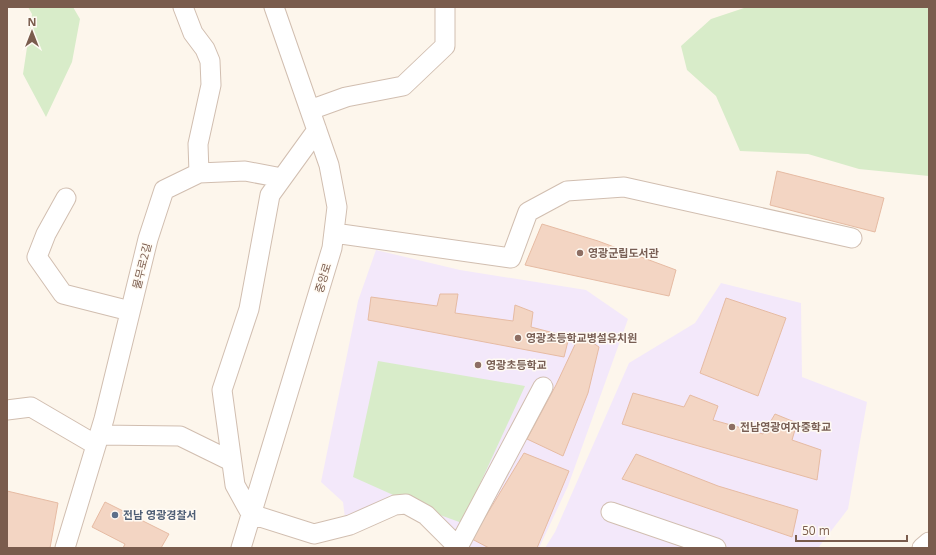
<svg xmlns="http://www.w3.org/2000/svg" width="936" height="555" font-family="'Open Sans','Noto Sans KR',sans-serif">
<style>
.education{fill:#f3e8fa}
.green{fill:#d8ecc9}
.building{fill:#f3d5c3;stroke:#e6bba3}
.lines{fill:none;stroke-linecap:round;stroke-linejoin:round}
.minor-casing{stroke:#d1beb0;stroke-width:21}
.minor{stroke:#fff;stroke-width:19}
.education-dot{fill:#8d6e63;stroke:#fffaf3;stroke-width:1.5}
.service-dot{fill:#5c6f8a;stroke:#fffaf3;stroke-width:1.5}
.labels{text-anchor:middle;stroke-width:3;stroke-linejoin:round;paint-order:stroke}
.education-label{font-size:11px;font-weight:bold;fill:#785e54;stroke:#fffaf3;text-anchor:start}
.street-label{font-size:11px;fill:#7a5c4d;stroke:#fffaf3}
.service-label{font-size:11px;font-weight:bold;fill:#4e5e75;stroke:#fffaf3;text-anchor:start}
</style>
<rect width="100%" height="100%" fill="#fdf6ec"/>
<path class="education" d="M 376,250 L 460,270 L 586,290 L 628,319 L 568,486 L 539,548 L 447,548 L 408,508 L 347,534 L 343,502 L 321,482 L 358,301 Z
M 721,283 L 801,303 L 802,377 L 867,402 L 848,509 L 818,548 L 545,548 L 555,532 L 629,363 L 695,323 Z"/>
<path class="green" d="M 28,7 L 73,7 L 80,19 L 72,62 L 46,117 L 23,74 L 32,14 Z
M 747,7 L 929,7 L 929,176 L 859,169 L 808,154 L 740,151 L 716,96 L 687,70 L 681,46 L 711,19 Z
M 378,361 L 525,386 L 462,523 L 429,511 L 353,477 Z"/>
<path class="building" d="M 777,171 L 884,198 L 875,232 L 770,205 Z
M 542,224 L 598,241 L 676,270 L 669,296 L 525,265 Z
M 440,294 L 458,294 L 455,313 L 513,321 L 515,305 L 533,312 L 531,327 L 569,337 L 564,357 L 368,320 L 371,297 L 437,306 Z
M 726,298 L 786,318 L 758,396 L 700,373 Z
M 580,334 L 599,347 L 588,393 L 563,456 L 527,439 L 556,385 Z
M 633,393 L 684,407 L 690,395 L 718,406 L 713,420 L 763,434 L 775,414 L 797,423 L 792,440 L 821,450 L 817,480 L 622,424 Z
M 524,453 L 569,471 L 537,548 L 489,548 L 472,539 Z
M 636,454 L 718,486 L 798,510 L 792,537 L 622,479 Z
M 7,491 L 58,503 L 50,548 L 7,548 Z
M 105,502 L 169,534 L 161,548 L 123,548 L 125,544 L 92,527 Z"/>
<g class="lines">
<defs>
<path id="minor" d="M 310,110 L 346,97 L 403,86 L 445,46 L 445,7
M 317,130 L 270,195 L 249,309 L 222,390 L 235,485 L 251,514 L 314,534 L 350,525 L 395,505 L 406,504 L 426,515 L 459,548
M 199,173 L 245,171 L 282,178
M 66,198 L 46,234 L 37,257 L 63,294 L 130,311
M 334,233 L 511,258 L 528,212 L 567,191 L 624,187 L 852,238
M 7,410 L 31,407 L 96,445
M 99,435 L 180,436 L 231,461
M 611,512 L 716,548
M 458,547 L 543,387
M 65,548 L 104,419 L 148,239 L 164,190 L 199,173 L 198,144 L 211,85 L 210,61 L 205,49 L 193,33 L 183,7
M 241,548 L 332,248 L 337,207 L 329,165 L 274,7
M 922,548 L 929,542"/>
</defs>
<use href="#minor" class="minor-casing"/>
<use href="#minor" class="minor"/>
</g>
<g class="education-dot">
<circle cx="580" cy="253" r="4"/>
<circle cx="518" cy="338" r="4"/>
<circle cx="478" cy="365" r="4"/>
<circle cx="732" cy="427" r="4"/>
</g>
<circle class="service-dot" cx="115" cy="515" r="4"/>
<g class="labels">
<g class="education-label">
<text x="588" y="257">영광군립도서관</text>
<text x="526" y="342">영광초등학교병설유치원</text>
<text x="486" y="369">영광초등학교</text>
<text x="740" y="431">전남영광여자중학교</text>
</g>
<g class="street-label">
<text transform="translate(142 266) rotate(-76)" y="4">물무로2길</text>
<text transform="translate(323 278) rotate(-73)" y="4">중앙로</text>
</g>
<g class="service-label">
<text x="123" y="519">전남 영광경찰서</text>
</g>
</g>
<rect width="936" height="555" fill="none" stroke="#7a5c4d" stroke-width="16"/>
<g transform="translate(32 32)" stroke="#fffaf3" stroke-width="3" paint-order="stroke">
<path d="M0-3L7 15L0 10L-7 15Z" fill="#7a5c4d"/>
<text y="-6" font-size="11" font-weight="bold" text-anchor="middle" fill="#7a5c4d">N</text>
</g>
<path d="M796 535v6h111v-6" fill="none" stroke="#7a5c4d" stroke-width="2"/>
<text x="802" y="535" font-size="12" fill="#7a5c4d" stroke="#fffaf3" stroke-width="3" paint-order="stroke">50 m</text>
</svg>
